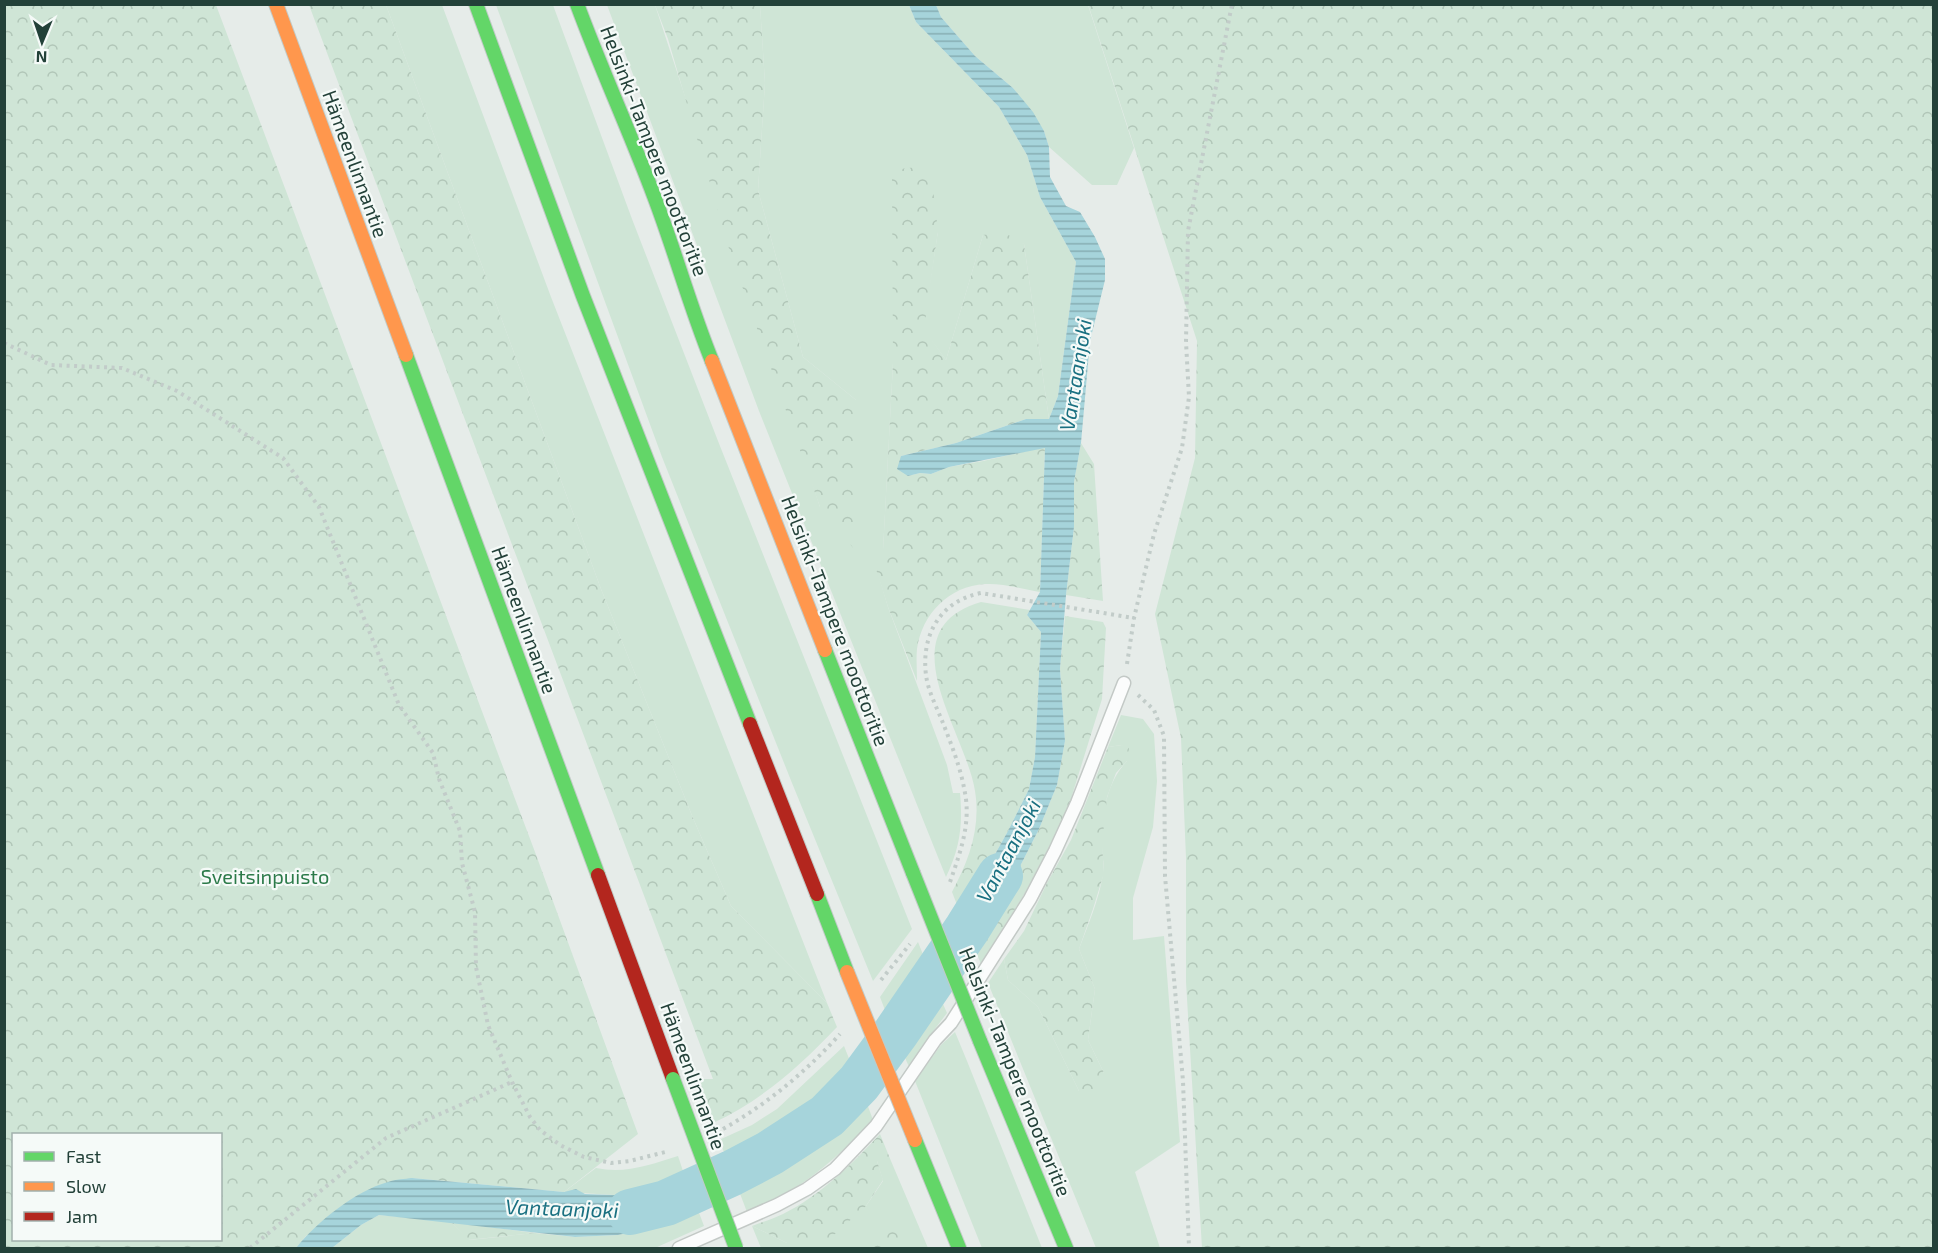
<svg xmlns="http://www.w3.org/2000/svg" width="1938" height="1253" font-family="'Exo 2',sans-serif">
<style>
.green{fill:#cfe5d6}
.forest{fill:url(#forest-crowns);fill-rule:evenodd}
.water{fill:url(#water-rules)}
.lines{fill:none;stroke-linecap:round;stroke-linejoin:round}
.river{stroke:#a6d4db;stroke-width:46}
.lane-casing{stroke:#c3c9c6;stroke-width:15}
.fast-casing{stroke:#c2cac7;stroke-width:16}
.slow-casing{stroke:#c2cac7;stroke-width:16}
.jam-casing{stroke:#c2cac7;stroke-width:16}
.path{stroke:#c2ccc9;stroke-width:4;stroke-dasharray:3 4.5;stroke-linecap:butt}
.lane{stroke:#fbfcfc;stroke-width:12}
.fast{stroke:#63d668;stroke-width:14}
.slow{stroke:#ff974d;stroke-width:14}
.jam{stroke:#b3261e;stroke-width:14}
.fast-bridge-casing{stroke:#c2cac7;stroke-width:16;stroke-linecap:butt}
.slow-bridge-casing{stroke:#c2cac7;stroke-width:16;stroke-linecap:butt}
.fast-bridge{stroke:#63d668;stroke-width:14}
.slow-bridge{stroke:#ff974d;stroke-width:14}
.labels{text-anchor:middle;stroke-width:4.5;stroke-linejoin:round;paint-order:stroke}
.street-label{font-size:20px;fill:#234139;stroke:#f5faf8}
.park-label{font-size:20px;fill:#2b7a49;stroke:#f5faf8}
.water-label{font-size:21px;font-style:italic;fill:#197081;stroke:#f5faf8}
</style>
<defs>
<pattern id="forest-crowns" width="20" height="18" patternUnits="userSpaceOnUse" patternTransform="scale(1.5)"><rect width="20" height="18" fill="#cfe5d6"/><path d="M2 6a3 3 0 1 1 6 0M12 15a3 3 0 1 1 6 0" fill="none" stroke="#b1c6b8"/></pattern>
<pattern id="water-rules" width="6" height="5" patternUnits="userSpaceOnUse" patternTransform="scale(1.5)"><rect width="6" height="5" fill="#a6d4db"/><path d="M0 2.5h6" fill="none" stroke="#87aeb3"/></pattern>
</defs>
<rect width="100%" height="100%" fill="#e6ece9"/>
<path class="green" d="M 386,5 L 442,5 L 551,297 L 827,1003 L 731,906 L 693,818 L 601,589 Z
M 496,5 L 553,5 L 632,219 L 718,441 L 912,929 L 873,981 L 792,783 L 662,457 Z
M 607,5 L 655,5 L 820,507 L 856,400 L 803,357 L 758,190 L 765,83 L 760,5 L 909,5 L 916,22 L 999,107 L 1027,155 L 1040,197 L 1076,262 L 1058,396 L 1049,419 L 1024,244 L 983,235 L 946,360 L 923,329 L 938,231 L 893,363 L 883,551 L 871,550 L 888,607 L 947,765 L 953,793 L 960,793 C 963,825 960,848 946,877 L 759,411 Z
M 936,5 L 1088,5 L 1134,148 L 1117,185 L 1092,185 L 1049,147 L 1044,131 L 1013,88 L 975,56 L 941,17 Z
M 1121,715 L 1143,719 L 1154,734 L 1157,781 L 1153,827 L 1133,898 L 1133,940 L 1164,936 L 1180,1142 L 1135,1172 L 1160,1248 L 1096,1248 L 988,983 L 1004,959 L 1008,980 L 1038,1007 L 1079,1091 L 1104,1073 L 1088,1040 L 1095,989 L 1079,949 C 1088,925 1099,900 1103,874 C 1105,866 1102,856 1102,847 C 1101,817 1106,783 1127,761 L 1122,745 L 1108,747 Z
M 918,942 L 926,962 L 888,1018 L 880,997 Z
M 939,995 L 947,1013 L 928,1038 L 910,1069 L 902,1051 L 915,1027 Z
M 955,1032 L 967,1061 L 1042,1248 L 982,1248 L 915,1081 L 941,1045 Z
M 844,1046 L 852,1066 L 817,1102 L 769,1134 L 726,1157 L 719,1140 L 752,1125 L 777,1109 Z
M 866,1101 L 873,1120 C 852,1142 830,1164 804,1182 C 787,1194 766,1203 747,1212 L 739,1191 L 785,1166 L 834,1132 Z
M 678,1156 L 684,1174 L 648,1187 L 636,1188 L 614,1195 L 564,1192 L 596,1168 C 625,1174 650,1165 678,1156 Z
M 877,1161 L 891,1161 L 928,1248 L 761,1248 L 752,1226 L 787,1243 L 866,1206 L 883,1181 Z
M 698,1210 L 704,1226 L 655,1248 L 332,1248 L 361,1225 L 379,1215 L 451,1222 L 469,1240 L 535,1233 L 575,1237 L 618,1235 L 661,1226 Z"/>
<path class="forest" d="M 1088,4 L 1933,5 L 1933,1248 L 1202,1248 L 1186,982 L 1186,858 L 1181,738 L 1155,614 L 1195,458 L 1197,341 Z
M 5,5 L 216,5 L 535,852 L 638,1134 L 564,1192 L 412,1178 L 306,1236 L 296,1248 L 5,1248 ZM 14,1134 L 220,1134 L 220,1240 L 14,1240 Z
M 309,5 L 386,5 L 601,589 L 693,818 L 731,906 L 827,1003 L 837,1027 C 800,1066 761,1101 713,1123 L 696,1079 L 713,1079 Z
M 655,5 L 760,5 L 765,83 L 758,190 L 803,357 L 856,400 L 854,549 L 820,507 L 730,252 L 668,39 Z
M 917,167 L 932,181 L 938,231 L 924,329 L 946,360 L 983,235 L 1003,232 L 1024,244 L 1049,419 L 1026,419 L 956,443 L 901,456 L 908,476 L 920,473 L 931,474 L 949,467 L 983,461 L 1045,447 L 1040,592 C 1023,589 1002,583 985,584 C 949,586 922,614 917,649 C 916,659 917,670 917,681 L 888,607 L 870,550 L 883,550 L 893,363 L 892,170 Z
M 1081,443 L 1094,464 L 1103,601 L 1066,595 L 1074,527 L 1074,482 Z
M 981,602 L 1030,610 L 1027,615 L 1041,632 L 1035,757 L 1029,789 L 1008,831 L 961,915 L 952,892 C 969,860 981,828 975,791 C 966,732 885,630 981,602 Z
M 1065,616 L 1103,622 L 1106,628 L 1102,699 L 1069,805 L 1060,826 L 1025,893 L 981,964 L 972,942 L 1009,888 L 1039,829 L 1057,785 L 1065,741 L 1060,669 Z
M 1122,745 L 1129,748 L 1127,761 L 1116,773 L 1107,797 L 1102,844 L 1104,873 L 1093,909 L 1079,949 L 1095,989 L 1088,1040 L 1104,1073 L 1103,1092 L 1091,1098 L 1079,1091 L 1038,1007 L 1008,980 L 1004,959 L 1024,931 L 1047,883 L 1071,840 L 1108,747 Z
M 880,1134 L 891,1161 L 877,1161 L 883,1180 L 866,1206 L 826,1242 L 787,1243 L 752,1226 C 762,1222 773,1219 783,1214 C 821,1195 851,1165 880,1134 Z
M 451,1222 L 535,1233 L 468,1240 Z
M 897,1226 L 904,1248 L 867,1248 Z"/>
<path class="water" d="M 909,5 L 936,5 L 941,17 L 975,56 L 1013,88 L 1033,112 L 1044,131 L 1049,147 L 1050,177 L 1066,206 L 1080,212 L 1095,237 L 1105,259 L 1105,280 L 1090,341 L 1081,443 L 1074,482 L 1074,527 L 1066,595 L 1060,669 L 1065,741 L 1057,785 L 1039,829 L 1009,888 L 972,942 L 961,915 L 1008,831 L 1029,789 L 1035,757 L 1041,632 L 1027,615 L 1040,592 L 1045,448 L 949,467 L 931,474 L 920,473 L 908,476 L 897,469 L 901,456 L 956,443 L 1026,419 L 1049,419 L 1058,396 L 1076,262 L 1040,197 L 1027,155 L 999,107 L 916,22 Z
M 926,962 L 939,995 L 915,1027 L 902,1051 L 888,1018 Z
M 852,1066 L 866,1101 L 834,1132 L 785,1166 L 739,1191 L 726,1157 L 769,1134 L 817,1102 Z
M 684,1174 L 698,1210 L 661,1226 L 618,1235 L 575,1237 L 379,1215 L 361,1225 L 332,1248 L 296,1248 C 317,1222 355,1191 388,1182 C 396,1179 405,1179 412,1178 L 564,1192 L 576,1189 L 585,1194 L 614,1195 L 636,1188 L 648,1187 Z"/>
<g class="lines">
<path class="river" d="M 630,1212 L 666,1203 L 732,1173 L 770,1153 L 827,1116 L 859,1083 L 895,1034 L 967,929 L 1000,876"/>
<defs>
<path id="lane" d="M 679,1248 L 777,1205 L 807,1189 L 835,1169 L 876,1126 L 935,1040 L 951,1023 L 1030,899 L 1055,851 L 1077,803 L 1124,683"/>
<path id="fast" d="M 476,4 L 583,296 L 750,724
M 577,4 C 601,69 630,132 654,196 C 675,251 690,307 712,361
M 406,355 L 598,875
M 825,650 L 913,873
M 817,894 L 847,972
M 980,1041 L 1066,1248
M 915,1140 L 959,1248"/>
<path id="slow" d="M 276,4 L 406,355
M 712,361 L 825,650"/>
<path id="jam" d="M 750,724 L 817,894
M 598,875 L 673,1079"/>
</defs>
<use href="#lane" class="lane-casing"/>
<use href="#fast" class="fast-casing"/>
<use href="#slow" class="slow-casing"/>
<use href="#jam" class="jam-casing"/>
<path class="path" d="M 4,343 L 51,365 L 122,368 L 177,391 L 283,458 L 319,507 L 399,705 L 433,753 L 439,779 L 460,831 L 462,863 L 475,912 L 476,967 L 488,1025 L 512,1082 L 530,1117 L 540,1130 L 560,1145 L 584,1157 L 611,1163 L 630,1161 L 669,1151
M 1127,664 L 1134,618 L 1154,534 L 1182,448 L 1189,397 L 1186,342 L 1188,231 L 1232,4
M 1138,695 L 1154,710 L 1164,736 L 1165,876 L 1183,1081 L 1189,1248
M 950,882 C 960,853 971,824 965,793 C 961,769 952,746 943,723 C 937,708 928,691 926,675 C 921,635 940,601 981,593 L 1134,618
M 881,980 L 910,944
M 723,1129 C 767,1104 806,1072 840,1034
M 250,1248 L 386,1138 L 512,1082"/>
<use href="#lane" class="lane"/>
<use href="#fast" class="fast"/>
<use href="#slow" class="slow"/>
<use href="#jam" class="jam"/>
<defs>
<path id="fast-bridge" d="M 913,873 L 980,1041
M 673,1079 L 736,1248"/>
<path id="slow-bridge" d="M 847,972 L 915,1140"/>
</defs>
<use href="#fast-bridge" class="fast-bridge-casing"/>
<use href="#slow-bridge" class="slow-bridge-casing"/>
<use href="#fast-bridge" class="fast-bridge"/>
<use href="#slow-bridge" class="slow-bridge"/>
</g>
<g class="labels">
<g class="street-label">
<text transform="translate(654 151) rotate(69)" y="7">Helsinki-Tampere moottoritie</text>
<text transform="translate(355 164) rotate(70)" y="7">Hämeenlinnantie</text>
<text transform="translate(524 620) rotate(70)" y="7">Hämeenlinnantie</text>
<text transform="translate(835 621) rotate(69)" y="7">Helsinki-Tampere moottoritie</text>
<text transform="translate(1015 1072) rotate(68)" y="7">Helsinki-Tampere moottoritie</text>
<text transform="translate(693 1076) rotate(70)" y="7">Hämeenlinnantie</text>
</g>
<g class="park-label">
<text x="265" y="884">Sveitsinpuisto</text>
</g>
<g class="water-label">
<text transform="translate(1076 375) rotate(-81)" y="7">Vantaanjoki</text>
<text transform="translate(1009 851) rotate(-62)" y="7">Vantaanjoki</text>
<text transform="translate(562 1209) rotate(2)" y="7">Vantaanjoki</text>
</g>
</g>
<rect width="1938" height="1253" fill="none" stroke="#234139" stroke-width="12"/>
<rect x="12" y="1133" width="210" height="108" fill="#f5faf8" stroke="#a1b0ac" stroke-width="1.5"/>
<rect x="24" y="1152" width="30" height="9" fill="#63d668" stroke="#a1b0ac" stroke-width="1.5"/>
<text x="66" y="1163" font-size="18" fill="#234139">Fast</text>
<rect x="24" y="1182" width="30" height="9" fill="#ff974d" stroke="#a1b0ac" stroke-width="1.5"/>
<text x="66" y="1193" font-size="18" fill="#234139">Slow</text>
<rect x="24" y="1212" width="30" height="9" fill="#b3261e" stroke="#a1b0ac" stroke-width="1.5"/>
<text x="66" y="1223" font-size="18" fill="#234139">Jam</text>
<g transform="translate(42 42) rotate(182)" stroke="#f5faf8" stroke-width="4.5" paint-order="stroke">
<path d="M0-4.5L10 22L0 15L-10 22Z" fill="#234139"/>
<text y="-9" font-size="16" font-weight="bold" text-anchor="middle" fill="#234139">N</text>
</g>
</svg>
